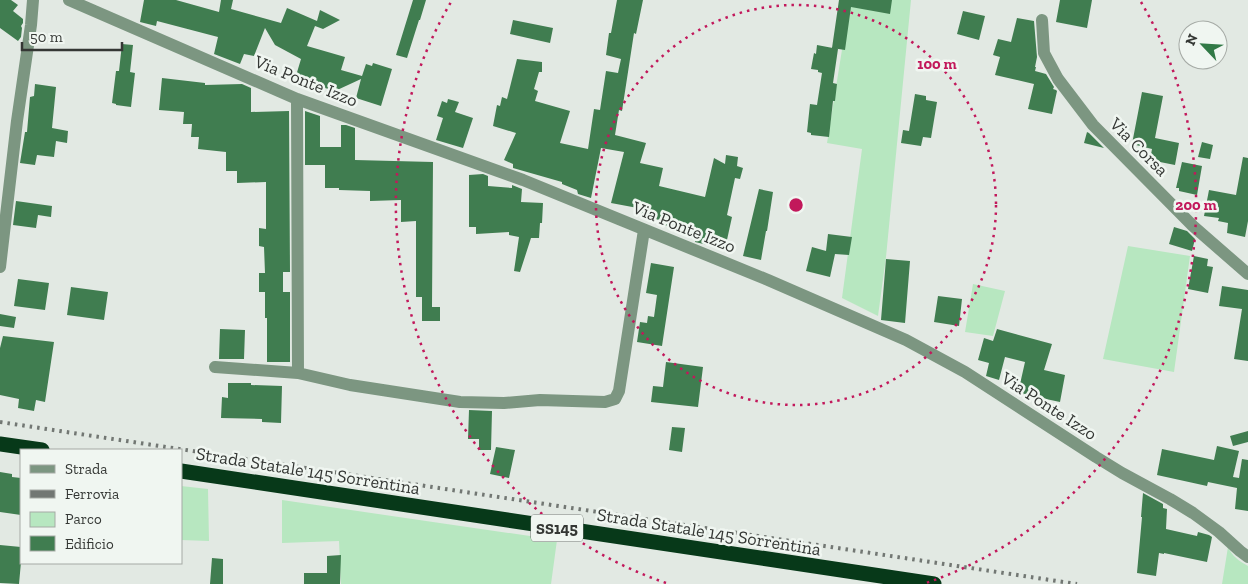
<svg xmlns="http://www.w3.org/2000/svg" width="1248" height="584" font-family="'Zilla Slab',serif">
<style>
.green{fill:#b7e7c0}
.building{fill:#407d50}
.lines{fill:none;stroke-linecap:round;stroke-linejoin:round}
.minor{stroke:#7c9681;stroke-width:12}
.highway{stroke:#073919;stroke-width:15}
.rail{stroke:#727773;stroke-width:4;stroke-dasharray:2.5 5;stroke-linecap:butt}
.ring{fill:none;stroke:#c2185b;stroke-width:2.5;stroke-dasharray:2.5 5}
.labels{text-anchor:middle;stroke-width:5;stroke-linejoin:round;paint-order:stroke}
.shield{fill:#f0f6f1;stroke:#6c706d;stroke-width:1}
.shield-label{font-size:16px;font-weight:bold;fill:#343734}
.street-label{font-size:18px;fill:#343734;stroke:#f0f6f1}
.centre{fill:#c2185b;stroke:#f0f6f1;stroke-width:2.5}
.ring-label{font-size:15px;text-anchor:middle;font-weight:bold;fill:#c2185b;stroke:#f0f6f1;stroke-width:5;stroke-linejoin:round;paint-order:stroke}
</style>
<rect width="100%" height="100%" fill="#e2e9e3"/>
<path class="green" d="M 850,0 L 911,0 L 886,257 L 878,316 L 842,298 L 862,149 L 827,143 Z
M 1128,246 L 1190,256 L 1174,372 L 1103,359 Z
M 973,284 L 1005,291 L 993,336 L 965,332 Z
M 181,486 L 208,489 L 209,541 L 181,540 Z
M 282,500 L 557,540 L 551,584 L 341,584 L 339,541 L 282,543 Z
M 1228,547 C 1232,556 1239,561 1248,566 L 1248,584 L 1222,584 Z"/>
<path class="building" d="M 0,0 L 11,0 L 18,5 L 13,11 L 23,19 L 23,23 L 21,26 L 22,28 L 21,37 L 18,41 L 0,28 Z
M 144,0 L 176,0 L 219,12 L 221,0 L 233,0 L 231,9 L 281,23 L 287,8 L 317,21 L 320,10 L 340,20 L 323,29 L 315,26 L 307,46 L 345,57 L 341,70 L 362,76 L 366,64 L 372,66 L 373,63 L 392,69 L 381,106 L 356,98 L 361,79 L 335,91 L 295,79 L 301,59 L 275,45 L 265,28 L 254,56 L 244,54 L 240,64 L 214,54 L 218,37 L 157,21 L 156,26 L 140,22 Z
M 413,0 L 426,0 L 420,20 L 419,20 L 407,58 L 396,55 Z
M 617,0 L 643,0 L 636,34 L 634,33 L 622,111 L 619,110 L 615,135 L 646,143 L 640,163 L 663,168 L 659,186 L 705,197 L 714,158 L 725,164 L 726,155 L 738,157 L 737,166 L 743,168 L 740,179 L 735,178 L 727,215 L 732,217 L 725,249 L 695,242 L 697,232 L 663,225 L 664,221 L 641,216 L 643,209 L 611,203 L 624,152 L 601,148 L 591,198 L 578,194 L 577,190 L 562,184 L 562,182 L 513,168 L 513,164 L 504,160 L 516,133 L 493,126 L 497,105 L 500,106 L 502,97 L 507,99 L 517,59 L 542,62 L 542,72 L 539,72 L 534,89 L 538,91 L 535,101 L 570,111 L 560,143 L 588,149 L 594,109 L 600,110 L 606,71 L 618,73 L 621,59 L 606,55 L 609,33 L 611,33 Z
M 839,0 L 892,0 L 890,14 L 851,7 L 845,50 L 832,48 Z
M 1060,0 L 1092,0 L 1087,28 L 1056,22 Z
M 963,11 L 985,16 L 979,40 L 957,34 Z
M 1017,18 L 1034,21 L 1037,57 L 1035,67 L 1036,67 L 1035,71 L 1046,74 L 1054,87 L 1053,89 L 1056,90 L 1057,91 L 1052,114 L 1028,109 L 1034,84 L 995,75 L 1000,57 L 993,55 L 998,39 L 1011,42 Z
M 513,20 L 553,28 L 550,43 L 510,34 Z
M 122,44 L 133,45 L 130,72 L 135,73 L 131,107 L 116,105 L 116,104 L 112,103 L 116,71 L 119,71 Z
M 817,45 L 838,49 L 833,83 L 837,84 L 835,101 L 833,101 L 829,137 L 811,135 L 811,133 L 807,132 L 810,104 L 817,105 L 822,73 L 818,72 L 818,70 L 811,69 L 814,53 L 816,54 Z
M 162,78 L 205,83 L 205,85 L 242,84 L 251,88 L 251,112 L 289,111 L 290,272 L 283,272 L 283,292 L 290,292 L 290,362 L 267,362 L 267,318 L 265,318 L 265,292 L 259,292 L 259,273 L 265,273 L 264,247 L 259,246 L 259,228 L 266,229 L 266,182 L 237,183 L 237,171 L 226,171 L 226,152 L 198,149 L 199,137 L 191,137 L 192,124 L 183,124 L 184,112 L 159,110 Z
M 35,84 L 56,87 L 52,128 L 68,131 L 67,143 L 56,141 L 54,157 L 37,155 L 35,165 L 20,163 L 25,132 L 27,132 L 30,97 L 34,96 Z
M 1142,92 L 1163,96 L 1155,138 L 1179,143 L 1175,165 L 1150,160 L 1152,149 L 1132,144 Z
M 915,94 L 926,96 L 926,100 L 937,102 L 931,138 L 923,137 L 921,146 L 901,143 L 903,130 L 909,131 Z
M 448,99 L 459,102 L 455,112 L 473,118 L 463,148 L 436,140 L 443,118 L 437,116 L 442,101 L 447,103 Z
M 305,111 L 320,116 L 320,147 L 341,147 L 341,125 L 346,125 L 355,128 L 355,160 L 433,162 L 432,307 L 440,307 L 440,321 L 422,321 L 422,297 L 416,297 L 416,221 L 401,222 L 401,200 L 370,201 L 370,191 L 339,190 L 339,188 L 325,188 L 325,165 L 305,165 Z
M 1087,132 L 1089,133 L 1104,148 L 1084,143 Z
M 1202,142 L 1213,145 L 1210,159 L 1198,157 Z
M 1243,157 L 1248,158 L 1248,221 L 1245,237 L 1227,233 L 1228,223 L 1218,221 L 1219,218 L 1204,216 L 1209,190 L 1236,195 Z
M 1182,162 L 1202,166 L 1197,195 L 1179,191 L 1179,188 L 1176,188 Z
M 483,174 L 488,176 L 488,186 L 512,188 L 512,185 L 522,189 L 521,202 L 543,203 L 542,223 L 540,223 L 539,238 L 531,238 L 520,272 L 514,271 L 519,237 L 509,235 L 509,232 L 476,234 L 476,227 L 469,227 L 469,175 Z
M 759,189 L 773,192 L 767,231 L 766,231 L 761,260 L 743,256 Z
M 16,201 L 52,206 L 51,217 L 38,215 L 36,228 L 13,225 Z
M 1174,227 L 1187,231 L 1195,239 L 1192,251 L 1169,244 Z
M 828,234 L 852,237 L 849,255 L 835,254 L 830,277 L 806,271 L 812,247 L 826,251 Z
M 1194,256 L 1208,259 L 1207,266 L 1213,267 L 1208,293 L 1188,289 Z
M 886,259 L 910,261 L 905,323 L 881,320 Z
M 651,263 L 674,267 L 662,346 L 637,342 L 640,322 L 647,323 L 648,316 L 654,317 L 657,295 L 646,293 Z
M 18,279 L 49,283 L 45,310 L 14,306 Z
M 1222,286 L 1248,290 L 1248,361 L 1234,359 L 1242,309 L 1219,306 Z
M 71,287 L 108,292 L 104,320 L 67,315 Z
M 938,296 L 962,299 L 959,326 L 934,322 Z
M 0,314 L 16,317 L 14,328 L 0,326 Z
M 220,329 L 245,330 L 244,359 L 219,359 Z
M 997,329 L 1052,344 L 1044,370 L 1065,375 L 1060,402 L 1018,393 L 1025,362 L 1005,357 L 999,380 L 986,376 L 989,363 L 978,360 L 984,338 L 993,341 Z
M 3,336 L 54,342 L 45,402 L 36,400 L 34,411 L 18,408 L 19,399 L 0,395 L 0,348 Z
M 666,362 L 703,367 L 698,407 L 651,402 L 653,386 L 663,387 Z
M 228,383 L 251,383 L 251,385 L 282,386 L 281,423 L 262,422 L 262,419 L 221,418 L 222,397 L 228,398 Z
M 469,410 L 492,411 L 491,450 L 479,450 L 479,439 L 468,439 Z
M 672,427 L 685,428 L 682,452 L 669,450 Z
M 1248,431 L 1248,442 L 1233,446 L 1230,436 Z
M 1217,446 L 1239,451 L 1233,477 L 1239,478 L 1242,459 L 1248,460 L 1248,511 L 1235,509 L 1237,488 L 1208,482 L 1207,486 L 1157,475 L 1162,449 L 1214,460 Z
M 496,447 L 515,450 L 509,478 L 490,474 Z
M 0,472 L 12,474 L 12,477 L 21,478 L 21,515 L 0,512 Z
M 1143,493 L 1163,504 L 1163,508 L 1167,509 L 1166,529 L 1197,536 L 1198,532 L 1209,535 L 1212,537 L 1207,562 L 1164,553 L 1164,554 L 1159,553 L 1156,576 L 1137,573 L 1142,517 L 1141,517 Z
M 0,545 L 21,547 L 21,562 L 19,584 L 0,583 Z
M 341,555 L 340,584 L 304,584 L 304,573 L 327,573 L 327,556 Z
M 212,558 L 223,559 L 223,584 L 210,584 Z"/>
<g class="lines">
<path class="minor" d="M 69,0 L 297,99 L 523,180 L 768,280 L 906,340 L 965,372 L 1096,457 L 1122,473 L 1170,499 L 1193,513 L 1219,532 L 1240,551 L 1248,557
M 1042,20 L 1044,53 L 1058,79 L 1093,125 L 1193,226 L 1248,274
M 297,99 L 298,373
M 0,267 L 17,121 L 31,25 L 33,0
M 215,367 L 298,373 L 350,385 L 460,402 L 504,403 L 540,400 L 605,402 L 615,399 L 619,391 L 644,230"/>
<path class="highway" d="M 0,444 L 42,450
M 181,471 L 934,584"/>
<path class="rail" d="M 0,422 L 1077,584"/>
</g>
<g class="ring">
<circle cx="796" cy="205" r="200"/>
<path d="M666 583A400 400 0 0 1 451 2M1141 2A400 400 0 0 1 926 583"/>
</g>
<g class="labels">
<rect class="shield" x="531" y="514.5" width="52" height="27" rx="4"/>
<g class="shield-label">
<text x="557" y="534">SS145</text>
</g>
<g class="street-label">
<text transform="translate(306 81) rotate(22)" y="6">Via Ponte Izzo</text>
<text transform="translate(1139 147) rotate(45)" y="6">Via Corsa</text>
<text transform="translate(684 227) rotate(22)" y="6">Via Ponte Izzo</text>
<text transform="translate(1049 406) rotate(33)" y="6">Via Ponte Izzo</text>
<text transform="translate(308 471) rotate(9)" y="6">Strada Statale 145 Sorrentina</text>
<text transform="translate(709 532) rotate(9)" y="6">Strada Statale 145 Sorrentina</text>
</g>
</g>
<circle cx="796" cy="205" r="8" class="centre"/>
<g class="ring-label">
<text x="937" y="69">100 m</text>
<text x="1196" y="210">200 m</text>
</g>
<rect x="20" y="449" width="162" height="115" fill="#f0f6f1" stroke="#a5aaa5"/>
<rect x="30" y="465" width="25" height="8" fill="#7c9681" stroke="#a5aaa5"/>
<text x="65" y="474" font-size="15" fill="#343734">Strada</text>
<rect x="30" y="490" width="25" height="8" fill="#727773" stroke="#a5aaa5"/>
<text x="65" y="499" font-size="15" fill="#343734">Ferrovia</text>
<rect x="30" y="512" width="25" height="15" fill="#b7e7c0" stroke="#a5aaa5"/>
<text x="65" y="524" font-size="15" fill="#343734">Parco</text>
<rect x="30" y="536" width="25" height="15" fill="#407d50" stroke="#a5aaa5"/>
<text x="65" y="549" font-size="15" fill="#343734">Edificio</text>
<g transform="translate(1203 45) rotate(295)"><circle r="24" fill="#f0f6f1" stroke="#a5aaa5"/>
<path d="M0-4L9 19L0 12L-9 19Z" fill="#317946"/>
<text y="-8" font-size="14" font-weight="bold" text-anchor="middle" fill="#343734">N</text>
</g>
<path d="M22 42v8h100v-8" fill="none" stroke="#343734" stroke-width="2.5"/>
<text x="30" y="42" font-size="15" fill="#343734" stroke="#f0f6f1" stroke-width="4" paint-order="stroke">50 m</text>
</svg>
